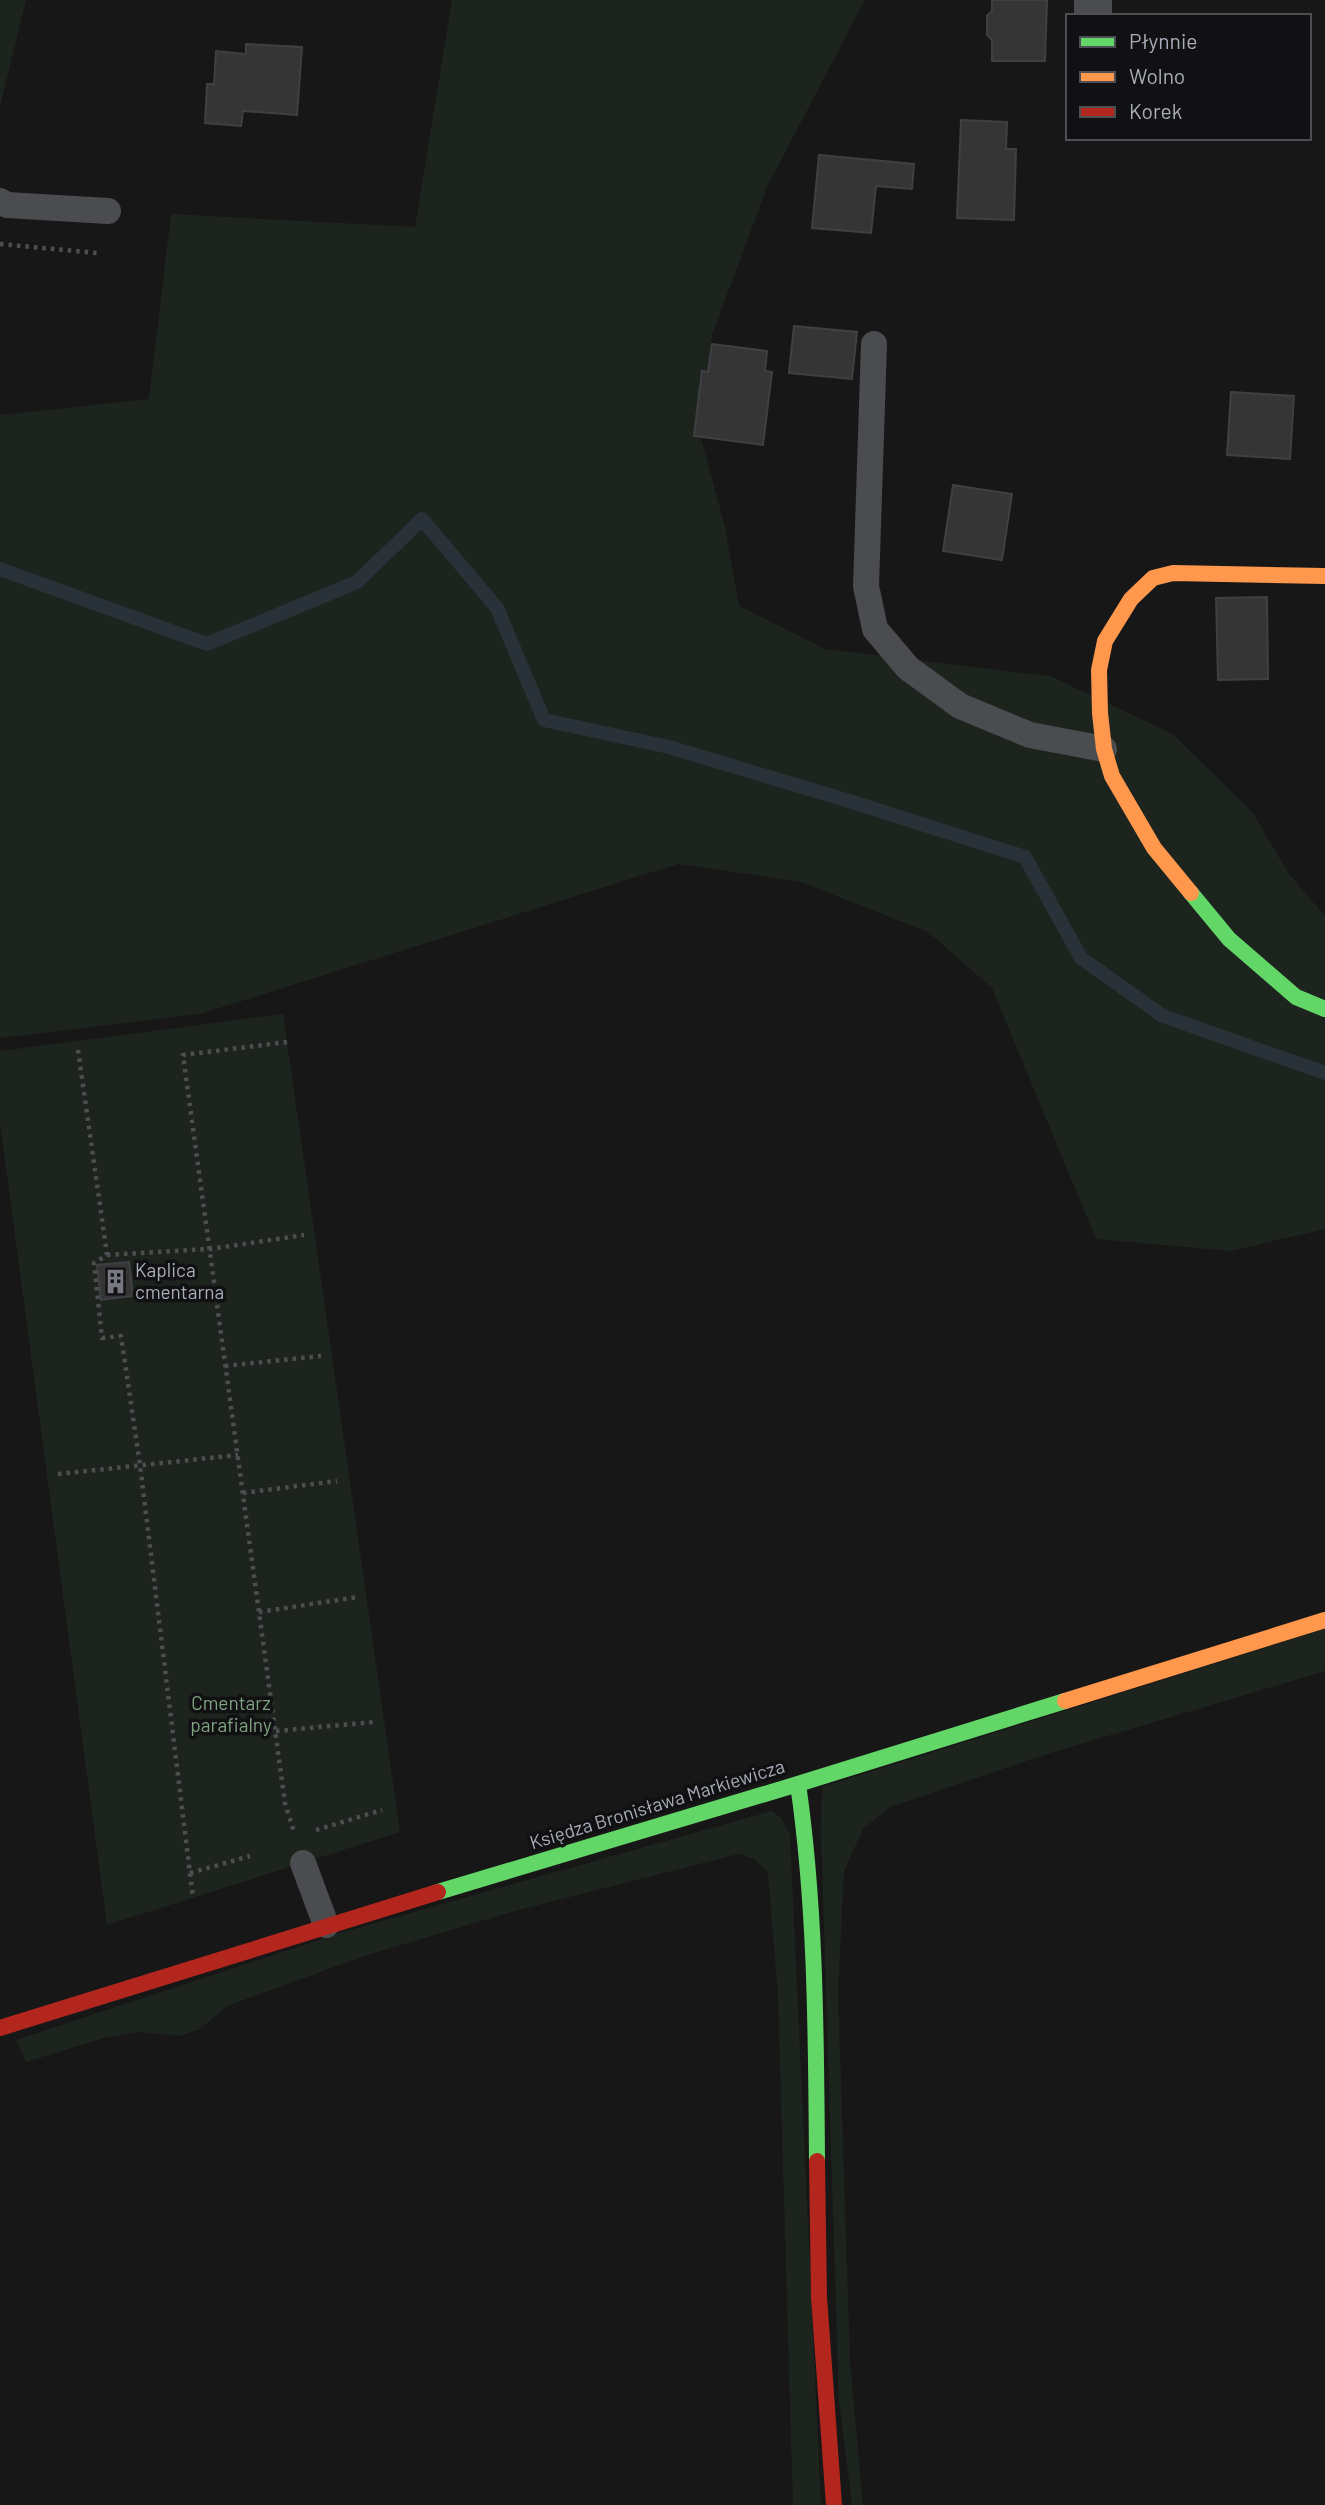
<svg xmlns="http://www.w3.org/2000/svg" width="1325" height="2505" font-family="Barlow,sans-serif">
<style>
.green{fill:#1d241e}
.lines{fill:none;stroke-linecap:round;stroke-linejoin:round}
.stream{stroke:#2a3239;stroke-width:14}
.building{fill:#353536;stroke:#3f4043;stroke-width:2}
.path{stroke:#4d4e52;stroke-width:4.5;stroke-dasharray:3.5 5;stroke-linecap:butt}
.lane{stroke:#4b4c50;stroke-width:26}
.street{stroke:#4b4c50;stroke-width:38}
.fast{stroke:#63d668;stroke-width:16}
.slow{stroke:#ff974d;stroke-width:16}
.jam{stroke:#b3261e;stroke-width:16}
.labels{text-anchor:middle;stroke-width:7;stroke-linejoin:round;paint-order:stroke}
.poi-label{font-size:19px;fill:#a8adb8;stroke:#111113;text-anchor:start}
.park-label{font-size:19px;fill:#7fa381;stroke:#111113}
.street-label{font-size:19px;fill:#a8adb8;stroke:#111113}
</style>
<rect width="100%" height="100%" fill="#171717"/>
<path class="green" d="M 0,0 L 26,0 L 0,107 Z
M 452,0 L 865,0 L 767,187 L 712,335 L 701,438 L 725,527 L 739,606 L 825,649 L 1050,676 L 1173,734 L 1252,812 L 1289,874 L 1325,916 L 1325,1229 L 1231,1251 L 1096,1239 L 992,988 L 928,932 L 801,882 L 678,864 L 200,1014 L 0,1038 L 0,415 L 149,399 L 171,214 L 415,227 Z
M 283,1014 L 400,1832 L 107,1925 L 0,1123 L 0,1051 Z
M 1325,1629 L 1325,1671 L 1044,1755 L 890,1807 L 863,1829 L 844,1871 L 838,1992 L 850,2361 L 863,2505 L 852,2505 L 839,2401 L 821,1832 L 822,1787 Z
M 772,1811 L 782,1819 L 790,1835 L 821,2505 L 793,2505 L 778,1995 L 768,1873 L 755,1859 L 738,1854 L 515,1911 L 364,1956 L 227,2006 L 200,2029 L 180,2036 L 139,2032 L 104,2038 L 26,2062 L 16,2040 L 340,1933 Z"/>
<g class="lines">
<path class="stream" d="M 0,569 L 207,644 L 357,582 L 422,519 L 497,608 L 544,720 L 669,747 L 846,800 L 1025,857 L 1081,958 L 1163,1016 L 1325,1073"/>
</g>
<path class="building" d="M 992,0 L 1047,0 L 1045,61 L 992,61 L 992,40 L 987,35 L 987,16 L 992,11 Z
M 246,44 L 302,47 L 297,115 L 243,111 L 241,126 L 205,123 L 207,84 L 214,84 L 216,51 L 246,54 Z
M 961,120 L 1007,122 L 1006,149 L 1016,149 L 1014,220 L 957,218 Z
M 819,155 L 914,164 L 912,189 L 876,186 L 871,233 L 812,228 Z
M 794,326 L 857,332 L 852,379 L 789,373 Z
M 712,344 L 767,351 L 765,371 L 772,372 L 763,445 L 694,436 L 702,371 L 708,372 Z
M 1231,392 L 1294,396 L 1290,459 L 1227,455 Z
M 953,485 L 1012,494 L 1002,560 L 943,551 Z
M 1267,597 L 1268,679 L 1218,680 L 1216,598 Z
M 129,1262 L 133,1296 L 101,1300 L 97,1265 Z"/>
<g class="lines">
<path class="path" d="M 0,244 L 97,253
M 287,1042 L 183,1055 L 285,1803 L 294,1832
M 78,1050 L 107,1255 L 94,1263 L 102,1338 L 121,1336 L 140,1465 L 193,1898
M 107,1255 L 210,1249 L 304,1235
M 225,1366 L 321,1356
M 58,1474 L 238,1455
M 243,1493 L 337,1481
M 259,1612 L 358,1597
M 276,1731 L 374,1722
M 316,1830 L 382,1810
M 190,1873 L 250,1856"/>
<path class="lane" d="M 0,201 L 7,205 L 108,211
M 874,344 L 866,586 L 875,629 L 908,668 L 960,706 L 1030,735 L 1104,749
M 303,1863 L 326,1925"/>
<path class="street" d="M 1093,16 L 1093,0"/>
<path class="fast" d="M 1191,893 L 1229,939 L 1296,997 L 1325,1009
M 798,1784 C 816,1908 816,2036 817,2161
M 438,1892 L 798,1784 L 1065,1701"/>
<path class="slow" d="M 1191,893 L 1154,848 L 1112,776 L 1104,749 L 1100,713 L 1099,670 L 1105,641 L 1131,599 L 1153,578 L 1173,573 L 1325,576
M 1065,1701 L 1325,1620"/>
<path class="jam" d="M 0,2028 L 438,1892
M 817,2161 L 819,2297 L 834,2505"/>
</g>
<defs>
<symbol id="building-bare" viewBox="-9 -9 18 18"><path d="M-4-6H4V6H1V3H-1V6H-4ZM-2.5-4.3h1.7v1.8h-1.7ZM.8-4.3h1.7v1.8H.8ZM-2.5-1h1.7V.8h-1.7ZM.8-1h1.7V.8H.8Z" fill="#757880" stroke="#111113" stroke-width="2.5" paint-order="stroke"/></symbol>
</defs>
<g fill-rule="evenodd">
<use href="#building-bare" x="98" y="1264" width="35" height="35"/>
</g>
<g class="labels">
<g class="poi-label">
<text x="135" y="1277">Kaplica<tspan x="135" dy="22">cmentarna</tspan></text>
</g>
<g class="park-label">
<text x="231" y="1710">Cmentarz<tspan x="231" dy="22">parafialny</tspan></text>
</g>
<g class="street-label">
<text transform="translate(657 1804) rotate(-17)" y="7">Księdza Bronisława Markiewicza</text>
</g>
</g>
<rect x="1066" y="14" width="245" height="126" fill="#111113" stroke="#4d4f55" stroke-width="2"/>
<rect x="1080" y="37" width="35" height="10" fill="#63d668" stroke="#4d4f55" stroke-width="2"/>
<text x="1129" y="49" font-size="21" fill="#a8adb8">Płynnie</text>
<rect x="1080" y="72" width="35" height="10" fill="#ff974d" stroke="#4d4f55" stroke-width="2"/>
<text x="1129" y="84" font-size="21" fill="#a8adb8">Wolno</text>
<rect x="1080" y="107" width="35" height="10" fill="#b3261e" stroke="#4d4f55" stroke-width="2"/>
<text x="1129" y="119" font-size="21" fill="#a8adb8">Korek</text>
</svg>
